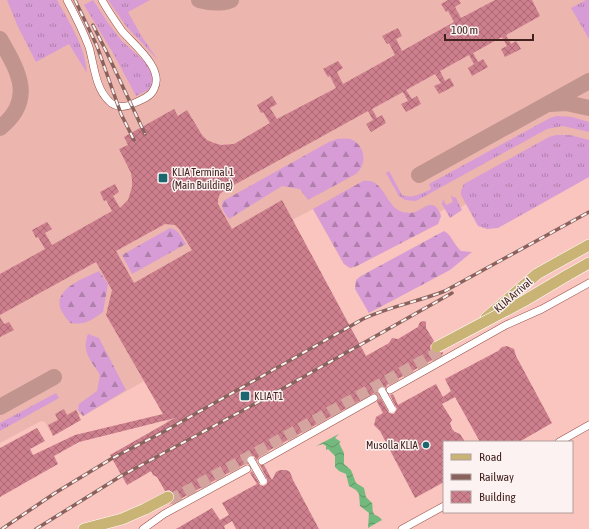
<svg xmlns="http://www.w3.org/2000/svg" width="589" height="529" font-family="'Asap Condensed',sans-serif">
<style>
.built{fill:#ecb5ae}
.grass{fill:url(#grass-tufts)}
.forest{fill:url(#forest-firs)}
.water{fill:url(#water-waves)}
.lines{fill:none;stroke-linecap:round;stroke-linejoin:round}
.taxiway{stroke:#c2948e;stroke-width:16}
.building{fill:url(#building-cross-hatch);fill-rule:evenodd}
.street-tunnel{stroke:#d4a49e;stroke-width:7;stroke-dasharray:7 3.5;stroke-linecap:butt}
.primary-tunnel{stroke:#d4a49e;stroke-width:11;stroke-dasharray:11 5.5;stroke-linecap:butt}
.street-casing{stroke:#994f47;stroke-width:8}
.primary-casing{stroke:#fff;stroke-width:12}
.street{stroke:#fff;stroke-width:7}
.primary{stroke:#c9b476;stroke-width:11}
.rail-casing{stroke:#8a625d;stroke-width:3.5}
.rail{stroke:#fbf2f1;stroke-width:2;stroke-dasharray:6;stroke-linecap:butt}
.street-bridge-casing{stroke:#994f47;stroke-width:8;stroke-linecap:butt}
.primary-bridge-casing{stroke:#fff;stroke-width:12;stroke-linecap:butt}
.street-bridge{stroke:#fff;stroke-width:7}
.primary-bridge{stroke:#c9b476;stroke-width:11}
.poi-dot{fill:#1b6770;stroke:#fbf2f1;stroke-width:1.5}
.labels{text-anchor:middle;stroke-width:3;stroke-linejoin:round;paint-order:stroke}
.poi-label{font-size:11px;fill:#42221e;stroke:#fbf2f1;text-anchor:start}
.street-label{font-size:11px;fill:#42221e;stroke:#fbf2f1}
</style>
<defs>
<pattern id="grass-tufts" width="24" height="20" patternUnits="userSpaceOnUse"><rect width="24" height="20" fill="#d79cd5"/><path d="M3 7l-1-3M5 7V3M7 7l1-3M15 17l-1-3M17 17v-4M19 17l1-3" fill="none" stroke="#b07fac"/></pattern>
<pattern id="forest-firs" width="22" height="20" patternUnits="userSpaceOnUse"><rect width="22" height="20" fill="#d79cd5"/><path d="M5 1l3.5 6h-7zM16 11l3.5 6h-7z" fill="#b07fac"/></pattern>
<pattern id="water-waves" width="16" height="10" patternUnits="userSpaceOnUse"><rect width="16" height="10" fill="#73b97d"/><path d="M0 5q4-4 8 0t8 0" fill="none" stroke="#609666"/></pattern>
<pattern id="building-cross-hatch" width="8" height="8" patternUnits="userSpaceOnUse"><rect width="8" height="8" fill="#ce7f8e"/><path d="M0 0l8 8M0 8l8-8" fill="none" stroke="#a96873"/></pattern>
</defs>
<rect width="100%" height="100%" fill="#f9c5be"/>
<path class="built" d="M 0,0 L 589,0 L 589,176 L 471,201 L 461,207 L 457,201 L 440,212 L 441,216 L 438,224 L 353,267 L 350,268 L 344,264 L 313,209 L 292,220 L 366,356 L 180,455 L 127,485 L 110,455 L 164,425 L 167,421 L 144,381 L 83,416 L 81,414 L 56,429 L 50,431 L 45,422 L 41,421 L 0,443 Z"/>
<path class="grass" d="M 7,0 L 57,0 C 70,24 85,46 87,73 L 69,44 L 36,62 L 18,27 Z
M 93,0 L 108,23 L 122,41 L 144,61 L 151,72 L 153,83 L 150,89 L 136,96 L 113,53 L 84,5 Z
M 108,0 L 150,0 L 128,12 L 142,37 L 158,60 L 126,26 Z
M 586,0 L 589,0 L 589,39 L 571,8 Z
M 557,116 L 572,117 L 589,122 L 589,132 L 563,126 L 547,129 L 416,201 L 405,200 L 399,196 L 386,173 L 389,171 L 402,195 C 413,199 420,194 431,189 L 429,184 L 550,118 Z
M 556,135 L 570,135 L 589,140 L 589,177 L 498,228 L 487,229 L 478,226 L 461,195 L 461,191 L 464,184 L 549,137 Z
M 451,196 L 456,198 L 462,210 L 450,218 L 442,204 L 443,199 L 446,205 L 453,202 Z
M 56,393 L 59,398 L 0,431 L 0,423 Z"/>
<path class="forest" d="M 337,139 C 341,139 346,138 350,139 C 365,144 368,164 356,174 L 308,200 L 300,189 L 282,186 L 229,219 C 225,213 220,208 223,201 L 329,142 Z
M 363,181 C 385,178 384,205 402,212 C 405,212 408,213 411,213 C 423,212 433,194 441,216 L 438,224 L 357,266 L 350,268 L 344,264 L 313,209 Z
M 170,228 C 179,230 181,237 186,244 L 132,274 L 122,255 Z
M 444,231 C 451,234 454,245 461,251 L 472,252 L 450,270 L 369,313 L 355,289 L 356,280 L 361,276 Z
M 99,271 L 108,284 L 103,312 C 90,321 86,325 70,323 C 67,319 61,312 60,307 C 55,288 85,278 99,271 Z
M 88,334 L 99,338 L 126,390 L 83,416 L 78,410 L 79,404 L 97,391 L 100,375 C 91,360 81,352 88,334 Z"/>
<path class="water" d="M 339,434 L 335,438 L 341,442 L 339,443 L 344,453 L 344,464 L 351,470 L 356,483 L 364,488 L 366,497 L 372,503 C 373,506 372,509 373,512 C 374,516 380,516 382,520 L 368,528 L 369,513 L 360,506 L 359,494 L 356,490 L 349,486 L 346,474 L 339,471 L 335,467 L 335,456 L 328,449 L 326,450 L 326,446 L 323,444 L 316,446 Z"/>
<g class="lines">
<path class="taxiway" d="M 199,0 C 210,3 221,4 231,0
M 0,39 C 18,71 36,99 0,128
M 549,104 L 566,103 L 589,108
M 419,175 L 589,81
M 0,407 L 54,377"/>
</g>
<path class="building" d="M 448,0 L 459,0 L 461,3 L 455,7 L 461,18 L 495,0 L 532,0 L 540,16 L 506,35 L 511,44 L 516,41 L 521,49 L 505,57 L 501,49 L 507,46 L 502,37 L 473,53 L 478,62 L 483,59 L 488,67 L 472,76 L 468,68 L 474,64 L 469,55 L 440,71 L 445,81 L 450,78 L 454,86 L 439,94 L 434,86 L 441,83 L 435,74 L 406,90 L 412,99 L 417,96 L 421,104 L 406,112 L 401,104 L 408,101 L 403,92 L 372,109 L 377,118 L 382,115 L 386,123 L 371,132 L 366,124 L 373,120 L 368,111 L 225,190 L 220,194 L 218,199 L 218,204 L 232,229 L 282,200 L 366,356 L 389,343 L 392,338 L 398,339 L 418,327 L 420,322 L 424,321 L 426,322 L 426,328 L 434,341 L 430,346 L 431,351 L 436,354 L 443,352 L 443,354 L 387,385 L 386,388 L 382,386 L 378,388 L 378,393 L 389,413 L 394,414 L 397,409 L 390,395 L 393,394 L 398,405 L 436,384 L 443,397 L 451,391 L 445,379 L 498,351 L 502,347 L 507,346 L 514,349 L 516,356 L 552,423 L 519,442 L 480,442 L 455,397 L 442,404 L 452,420 L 450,423 L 452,429 L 455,432 L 460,434 L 465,442 L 444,442 L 444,482 L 415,498 L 380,431 L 374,425 L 376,417 L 383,413 L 377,402 L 378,400 L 378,396 L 374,393 L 266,452 L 265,453 L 258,458 L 257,461 L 254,456 L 249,456 L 246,460 L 248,464 L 245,464 L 169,505 L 174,500 L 174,493 L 169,490 L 165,491 L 157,477 L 153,475 L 151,471 L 127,485 L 110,455 L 175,418 L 79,442 L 54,456 L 58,464 L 0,497 L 0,448 L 37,428 L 45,441 L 30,449 L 33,455 L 75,435 L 163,414 L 106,315 L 112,290 L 96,262 L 0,315 L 0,274 L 45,249 L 38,237 L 36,238 L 32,230 L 47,222 L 52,229 L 45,233 L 52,245 L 112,211 L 106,200 L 104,201 L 100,192 L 115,184 L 119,192 L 113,196 L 120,208 L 128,200 L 132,187 L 132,180 L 131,173 L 119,149 L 128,145 L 124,137 L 174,109 L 178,116 L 187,110 L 202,135 L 207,140 L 214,143 L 221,145 L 234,144 L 270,123 L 263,112 L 261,113 L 257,105 L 272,96 L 277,104 L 270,108 L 277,119 L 336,88 L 330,76 L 328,77 L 323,69 L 338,61 L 343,68 L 337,72 L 343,84 L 395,55 L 389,43 L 387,44 L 382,36 L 398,28 L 402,36 L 396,39 L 402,51 L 454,22 L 448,11 L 446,12 L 441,4 ZM 165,224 L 175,225 L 179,229 L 192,250 L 134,283 L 116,251 Z
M 0,317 L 4,324 L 9,322 L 14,330 L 0,337 Z
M 64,409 L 67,415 L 76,410 L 81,420 L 53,436 L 48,425 L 58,420 L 55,414 Z
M 260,465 L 264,465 L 272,480 L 276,472 L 280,470 L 286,470 L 290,472 L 293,480 L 319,529 L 236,529 L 232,521 L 224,526 L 225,529 L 176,529 L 212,508 L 220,520 L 229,515 L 222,503 L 257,484 L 250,473 L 252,471 L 260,485 L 263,486 L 267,484 L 267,479 Z"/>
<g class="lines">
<path class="street-tunnel" d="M 374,398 L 390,390"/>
<path class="primary-tunnel" d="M 170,500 L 440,351"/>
<defs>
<path id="street" d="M 67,0 C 75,15 83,31 89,47 C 94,64 95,88 109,101 C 114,107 125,108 132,104 C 139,101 151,97 154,89 C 165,69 134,45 122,31 C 115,21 108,11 102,0
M 390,390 L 506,325 L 542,309 L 589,283
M 559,442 L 589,425
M 262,461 L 374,398
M 143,529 L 164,514 L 247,469
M 402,529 L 444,506"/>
<path id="primary" d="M 566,276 L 589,263
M 486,318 L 537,274 L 589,245
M 84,529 L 122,519 L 145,509 L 168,497"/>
</defs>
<use href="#street" class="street-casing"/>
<use href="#primary" class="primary-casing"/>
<use href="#street" class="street"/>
<use href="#primary" class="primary"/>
<defs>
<path id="rail" d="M 75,0 L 97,46 L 121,114 L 134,140
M 93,25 L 107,53 L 145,134
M 2,529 L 55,493 L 111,459 L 165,431 L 363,319 C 391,306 417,302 445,291 L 589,212
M 36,529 L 121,476 L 266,398 L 452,293"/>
</defs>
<use href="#rail" class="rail-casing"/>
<use href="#rail" class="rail"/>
<defs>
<path id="street-bridge" d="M 382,391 L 392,409
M 251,460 L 263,481"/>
<path id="primary-bridge" d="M 437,347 L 524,301 L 566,276"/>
</defs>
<use href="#street-bridge" class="street-bridge-casing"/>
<use href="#primary-bridge" class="primary-bridge-casing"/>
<use href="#street-bridge" class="street-bridge"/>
<use href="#primary-bridge" class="primary-bridge"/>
</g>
<g class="poi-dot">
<rect x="158" y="173" width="10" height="10" rx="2"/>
<rect x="240" y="391" width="10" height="10" rx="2"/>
<circle cx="426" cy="445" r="4"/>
</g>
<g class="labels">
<g class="poi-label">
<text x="172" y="176">KLIA Terminal 1<tspan x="172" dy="13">(Main Building)</tspan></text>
<text x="254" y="400">KLIA T1</text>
<text x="418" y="449" text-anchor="end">Musolla KLIA</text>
</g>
<g class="street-label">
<text transform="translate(513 295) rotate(-41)" y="4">KLIA Arrival</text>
</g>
</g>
<rect x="443" y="441" width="130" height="72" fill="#fbf2f1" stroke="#b19f9d"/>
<rect x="451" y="454" width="20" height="6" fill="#c9b476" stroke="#b19f9d"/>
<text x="479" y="461" font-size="12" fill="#42221e">Road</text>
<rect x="451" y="474" width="20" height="6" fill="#8a625d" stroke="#b19f9d"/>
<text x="479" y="481" font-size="12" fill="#42221e">Railway</text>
<rect x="451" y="491" width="20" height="12" fill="url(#building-cross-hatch)" stroke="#b19f9d"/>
<text x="479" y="501" font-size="12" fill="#42221e">Building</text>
<path d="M445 34v6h88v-6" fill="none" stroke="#42221e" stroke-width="2"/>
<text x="451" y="34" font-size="12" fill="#42221e" stroke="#fbf2f1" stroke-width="3" paint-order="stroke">100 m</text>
</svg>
